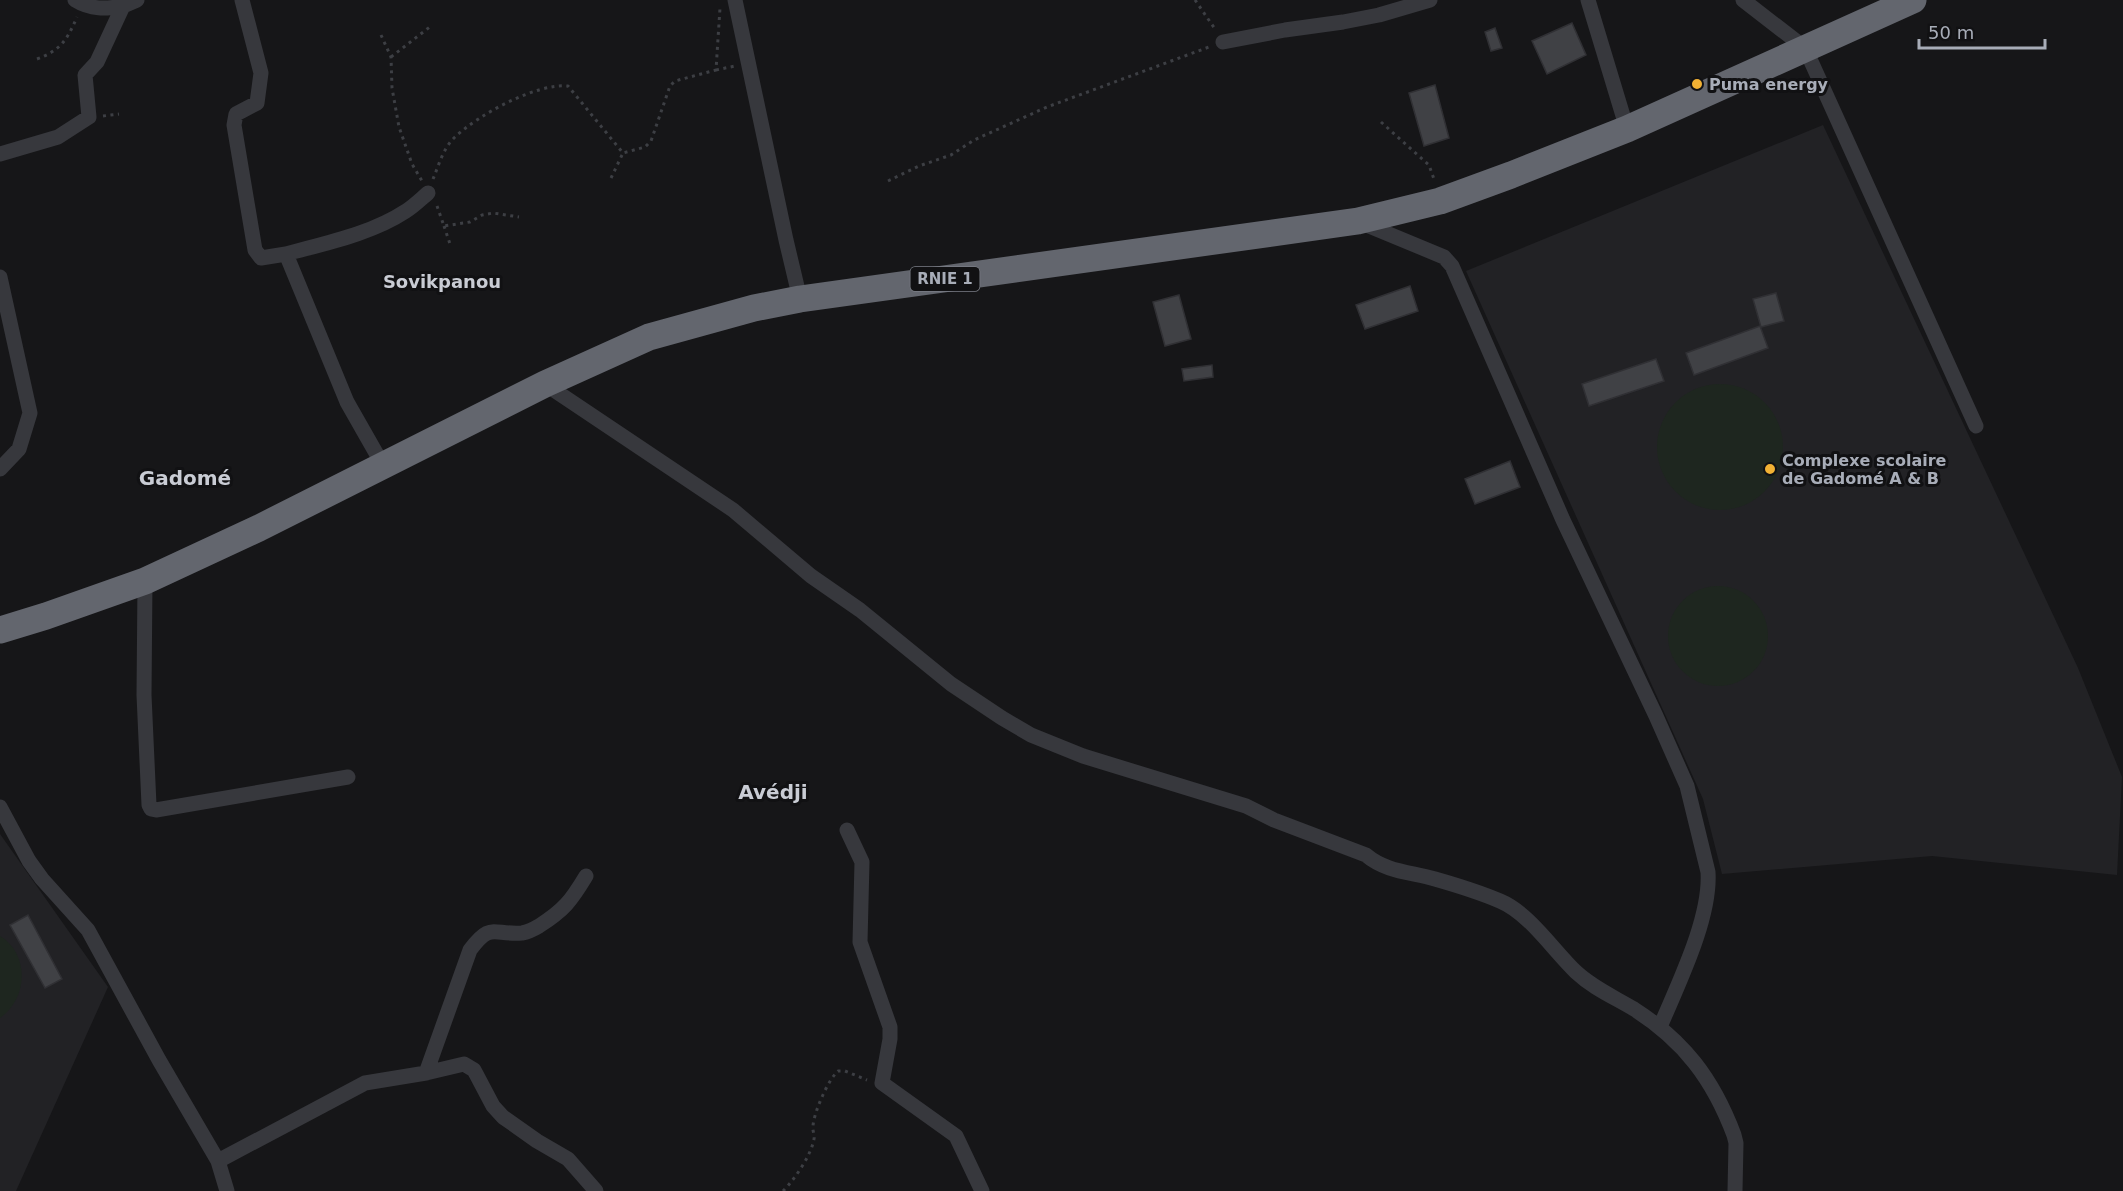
<svg xmlns="http://www.w3.org/2000/svg" width="2123" height="1191" font-family="'DejaVu Sans',sans-serif">
<style>
.built{fill:#222225}
.green{fill:#1e261f}
.building{fill:#404145;stroke:#303034;stroke-width:1.5}
.lines{fill:none;stroke-linecap:round;stroke-linejoin:round}
.path{stroke:#3d3f44;stroke-width:3;stroke-dasharray:3 4.5;stroke-linecap:butt}
.street{stroke:#37383d;stroke-width:15}
.highway{stroke:#63666e;stroke-width:27}
.poi-dot{fill:#f2b134;stroke:#111113;stroke-width:2}
.labels{text-anchor:middle;stroke-width:6;stroke-linejoin:round;paint-order:stroke}
.shield{fill:#111113;stroke:#7b7e86;stroke-width:1.5}
.shield-label{font-size:15px;font-weight:bold;fill:#a8adb8}
.poi-label{font-size:16px;font-weight:bold;fill:#a8adb8;stroke:#111113;text-anchor:start}
.neighbourhood-label{font-size:18px;font-weight:bold;fill:#c9ccd4;stroke:#111113}
.quarter-label{font-size:20px;font-weight:bold;fill:#c9ccd4;stroke:#111113}
</style>
<rect width="100%" height="100%" fill="#161618"/>
<path class="built" d="M 1823,125 L 2078,668 L 2122,777 L 2117,875 L 1932,856 L 1722,874 L 1703,799 L 1466,271 Z
M 0,834 L 108,987 L 16,1191 L 0,1191 Z"/>
<path class="green" d="M1657 447a63 63 0 1 1 126 0a63 63 0 1 1-126 0Z
M1668 636a50 50 0 1 1 100 0a50 50 0 1 1-100 0Z
M 0,936 C 30,954 28,999 0,1018 Z"/>
<path class="building" d="M 1572,23 L 1586,55 L 1547,74 L 1532,41 Z
M 1495,28 L 1502,48 L 1491,51 L 1485,32 Z
M 1435,85 L 1449,138 L 1424,146 L 1409,93 Z
M 1410,286 L 1418,311 L 1365,329 L 1356,305 Z
M 1776,293 L 1784,321 L 1761,327 L 1753,299 Z
M 1179,295 L 1191,339 L 1165,346 L 1153,302 Z
M 1760,326 L 1768,348 L 1694,375 L 1686,353 Z
M 1656,359 L 1664,381 L 1589,406 L 1582,384 Z
M 1212,365 L 1213,377 L 1184,381 L 1182,369 Z
M 1510,461 L 1520,487 L 1475,504 L 1465,479 Z
M 28,915 L 62,979 L 45,988 L 10,925 Z"/>
<g class="lines">
<path class="path" d="M 1195,0 L 1215,29
M 381,35 L 391,57 L 392,88 L 399,127 L 412,164 L 422,181
M 391,57 L 431,26
M 37,59 C 61,50 67,40 77,17
M 716,70 L 735,66
M 103,116 L 119,114
M 1381,122 L 1429,165 L 1435,182
M 611,178 L 623,153
M 433,179 C 439,165 443,148 455,137 C 478,115 536,83 568,86 L 623,153 L 645,147 L 651,141 L 670,86 L 675,81 L 716,70 L 720,8
M 888,181 L 919,166 L 951,155 L 974,140 L 1047,107 L 1209,47
M 437,206 L 444,226 L 470,222 L 482,215 L 493,213 L 519,217
M 444,226 L 450,244
M 783,1191 C 794,1180 811,1156 814,1139 C 815,1135 812,1130 813,1126 C 814,1112 828,1080 838,1071 L 845,1071 L 867,1080"/>
<path class="street" d="M 242,0 L 261,73 L 257,103 L 236,114 L 234,125 L 255,250 L 261,258 L 286,254 L 347,402 L 384,467
M 735,0 L 786,240 L 800,299
M 1588,0 L 1627,129
M 1743,0 L 1805,48 L 1976,426
M 123,6 L 137,0
M 1223,42 L 1285,30 L 1343,22 L 1379,15 L 1430,0
M 0,154 L 58,137 L 89,117 L 85,75 L 97,62 L 123,6 C 106,9 91,10 75,0
M 1362,223 L 1444,257 L 1452,266 L 1563,520 L 1656,716 L 1687,786 L 1708,872 C 1711,918 1678,984 1660,1027
M 286,254 C 326,243 371,234 406,211 C 414,206 421,199 428,193
M 0,277 L 30,413 L 19,449 L 0,469
M 545,384 L 733,510 L 811,576 L 860,610 L 951,684 L 1002,718 L 1031,735 L 1083,756 L 1246,806 L 1274,820 L 1366,855 C 1386,872 1411,872 1435,879 C 1456,885 1479,892 1500,901 C 1529,913 1553,950 1576,972 C 1593,988 1614,997 1634,1009 C 1684,1041 1713,1079 1734,1135 L 1736,1143 L 1735,1191
M 145,581 L 144,695 L 149,805 L 151,809 L 156,810 L 348,777
M 0,807 L 29,861 L 42,879 L 88,930 L 159,1060 L 218,1161 L 227,1191
M 847,830 L 862,862 L 860,942 L 890,1027 L 890,1039 L 882,1083 L 956,1136 L 982,1191
M 586,876 C 571,901 564,910 539,926 C 534,929 528,932 522,933 C 492,935 491,922 470,950 L 426,1073 L 464,1064 L 474,1070 L 493,1106 L 503,1117 L 537,1141 L 568,1159 L 596,1191
M 218,1161 L 365,1083 L 426,1073"/>
<path class="highway" d="M 0,630 L 46,616 L 145,581 L 259,528 L 545,384 L 649,337 L 754,308 L 800,299 L 1358,221 L 1440,201 L 1511,175 L 1627,129 L 1913,0"/>
</g>
<g class="poi-dot">
<circle cx="1697" cy="84" r="6"/>
<circle cx="1770" cy="469" r="6"/>
</g>
<g class="labels">
<rect class="shield" x="910.5" y="267" width="69" height="24" rx="4.5"/>
<g class="shield-label">
<text x="945" y="284">RNIE 1</text>
</g>
<g class="poi-label">
<text x="1709" y="90">Puma energy</text>
<text x="1782" y="466">Complexe scolaire<tspan x="1782" dy="18">de Gadomé A &amp; B</tspan></text>
</g>
<g class="neighbourhood-label">
<text x="442" y="288">Sovikpanou</text>
</g>
<g class="quarter-label">
<text x="185" y="485">Gadomé</text>
<text x="773" y="799">Avédji</text>
</g>
</g>
<path d="M1919 39v9h126v-9" fill="none" stroke="#a8adb8" stroke-width="3"/>
<text x="1928" y="39" font-size="18" fill="#a8adb8" stroke="#111113" stroke-width="4.5" paint-order="stroke">50 m</text>
</svg>
